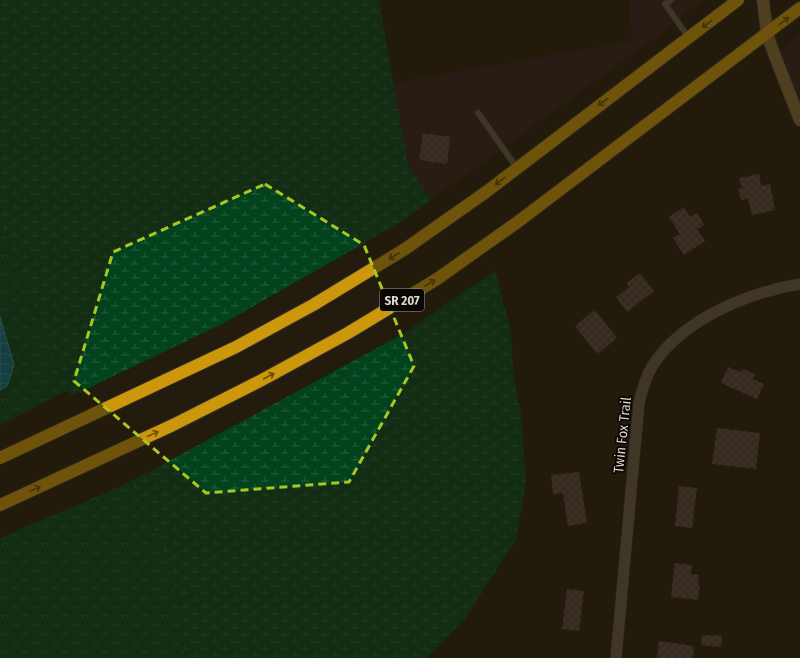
<svg xmlns="http://www.w3.org/2000/svg" width="800" height="658" font-family="'Fira Sans Condensed',sans-serif">
<style>
.commercial{fill:#301d1d}
.forest{fill:url(#forest-crowns)}
.wetland{fill:url(#wetland-marsh)}
.water{fill:url(#water-waves);stroke:#438b9b}
.building{fill:url(#building-cross-hatch)}
.lines{fill:none;stroke-linecap:round;stroke-linejoin:round}
.lane-casing{stroke:#3a332d;stroke-width:7}
.street-casing{stroke:#3a332d;stroke-width:12}
.secondary-casing{stroke:#3a332d;stroke-width:14}
.highway-casing{stroke:#3a332d;stroke-width:14}
.lane{stroke:#625848;stroke-width:5.5}
.street{stroke:#625848;stroke-width:11}
.secondary{stroke:#826b36;stroke-width:12}
.highway{stroke:#cd970b;stroke-width:12}
.oneway{stroke:#6b4e07}
.marked{fill:none;stroke:#a6c821;stroke-width:3;stroke-dasharray:8 5;stroke-linejoin:round}
.labels{text-anchor:middle;stroke-width:3.5;stroke-linejoin:round;paint-order:stroke}
.shield{fill:#090603;stroke:#9c9890;stroke-width:1}
.shield-label{font-size:13px;font-weight:bold;fill:#dbd6cc}
.street-label{font-size:14px;fill:#dbd6cc;stroke:#090603}
</style>
<defs>
<pattern id="forest-crowns" width="20" height="18" patternUnits="userSpaceOnUse"><rect width="20" height="18" fill="#02421d"/><path d="M2 6a3 3 0 1 1 6 0M12 15a3 3 0 1 1 6 0" fill="none" stroke="#265d3d"/></pattern>
<pattern id="wetland-marsh" width="20" height="14" patternUnits="userSpaceOnUse"><rect width="20" height="14" fill="#02421d"/><path d="M1 5h8M5 5V1M11 12h8M15 12V8" fill="none" stroke="#265d3d"/></pattern>
<pattern id="water-waves" width="16" height="10" patternUnits="userSpaceOnUse"><rect width="16" height="10" fill="#026b86"/><path d="M0 5q4-4 8 0t8 0" fill="none" stroke="#32869b"/></pattern>
<pattern id="building-cross-hatch" width="8" height="8" patternUnits="userSpaceOnUse"><rect width="8" height="8" fill="#4e3b39"/><path d="M0 0l8 8M0 8l8-8" fill="none" stroke="#675754"/></pattern>
</defs>
<rect width="100%" height="100%" fill="#231b0d"/>
<path class="commercial" d="M 629,0 L 703,0 L 664,31 L 431,200 L 408,165 L 394,83 L 632,41 Z
M 800,35 L 800,100 L 781,51 Z"/>
<path class="forest" d="M 0,220 L 68,390 L 0,425 L 0,390 L 7,386 L 14,365 L 0,317 Z
M 130,482 L 144,504 L 169,564 L 179,599 L 185,658 L 0,658 L 0,538 Z"/>
<path class="wetland" d="M 0,0 L 379,0 L 408,165 L 431,200 L 401,222 L 222,324 L 72,396 L 68,390 L 0,220 Z
M 495,270 L 511,331 L 514,380 L 521,414 L 526,484 L 516,540 L 466,617 L 427,658 L 185,658 L 179,599 L 169,564 L 144,504 L 130,482 L 401,335 Z"/>
<path class="water" d="M 0,317 L 14,365 L 7,386 L 0,390 Z"/>
<path class="building" d="M 423,133 L 450,137 L 447,164 L 419,160 Z
M 759,174 L 761,186 L 770,184 L 775,210 L 752,215 L 748,199 L 741,200 L 738,189 L 742,188 L 739,178 Z
M 684,207 L 690,217 L 697,213 L 704,225 L 697,229 L 705,241 L 684,255 L 673,238 L 680,234 L 669,217 Z
M 640,273 L 654,291 L 627,312 L 616,297 L 629,287 L 627,283 Z
M 595,310 L 617,338 L 597,354 L 575,326 Z
M 728,367 L 741,372 L 743,369 L 755,374 L 753,379 L 764,384 L 757,399 L 721,383 Z
M 717,428 L 760,433 L 756,469 L 712,464 Z
M 579,472 L 587,523 L 568,526 L 563,493 L 553,494 L 551,475 Z
M 679,486 L 697,488 L 692,528 L 675,526 Z
M 675,563 L 692,565 L 691,574 L 699,575 L 698,586 L 700,586 L 698,600 L 671,597 Z
M 567,589 L 584,591 L 579,631 L 562,629 Z
M 702,635 L 722,636 L 721,647 L 701,645 Z
M 659,641 L 694,646 L 693,658 L 657,658 Z"/>
<g class="lines">
<defs>
<path id="lane" d="M 671,0 L 665,4 L 689,38
M 478,113 L 517,168"/>
<path id="street" d="M 616,658 L 639,403 C 642,390 646,376 653,365 C 683,319 747,293 800,284"/>
<path id="secondary" d="M 763,0 L 767,34 L 776,59 L 800,120"/>
<path id="highway" d="M 0,458 L 236,347 L 313,305 L 405,249 L 486,192 L 738,0
M 0,505 L 173,425 L 260,381 L 348,333 L 437,279 L 519,221 L 800,8"/>
</defs>
<use href="#lane" class="lane-casing"/>
<use href="#street" class="street-casing"/>
<use href="#secondary" class="secondary-casing"/>
<use href="#highway" class="highway-casing"/>
<use href="#lane" class="lane"/>
<use href="#street" class="street"/>
<use href="#secondary" class="secondary"/>
<use href="#highway" class="highway"/>
</g>
<defs><path id="oneway-shaft" d="M-6 0H5M1.5-3L5.5 0L1.5 3" fill="none" stroke-width="1.6" stroke-linecap="round" stroke-linejoin="round"/></defs>
<g class="oneway">
<use href="#oneway-shaft" transform="translate(784 21) rotate(-38)"/>
<use href="#oneway-shaft" transform="translate(707 24) rotate(143)"/>
<use href="#oneway-shaft" transform="translate(603 102) rotate(143)"/>
<use href="#oneway-shaft" transform="translate(500 181) rotate(142)"/>
<use href="#oneway-shaft" transform="translate(394 256) rotate(149)"/>
<use href="#oneway-shaft" transform="translate(430 283) rotate(-31)"/>
<use href="#oneway-shaft" transform="translate(269 376) rotate(-28)"/>
<use href="#oneway-shaft" transform="translate(153 434) rotate(-25)"/>
<use href="#oneway-shaft" transform="translate(35 489) rotate(-25)"/>
</g>
<path d="M0 0H800V658H0ZM 265,184 L 364,245 L 414,366 L 349,482 L 206,493 L 74,381 L 113,252 Z" fill="#231b0d" fill-opacity=".55" fill-rule="evenodd"/>
<path class="marked" d="M 265,184 L 364,245 L 414,366 L 349,482 L 206,493 L 74,381 L 113,252 Z"/>
<g class="labels">
<rect class="shield" x="380" y="289" width="44" height="22" rx="3"/>
<g class="shield-label">
<text x="402" y="305">SR 207</text>
</g>
<g class="street-label">
<text transform="translate(622 435) rotate(-84)" y="5">Twin Fox Trail</text>
</g>
</g>
</svg>
